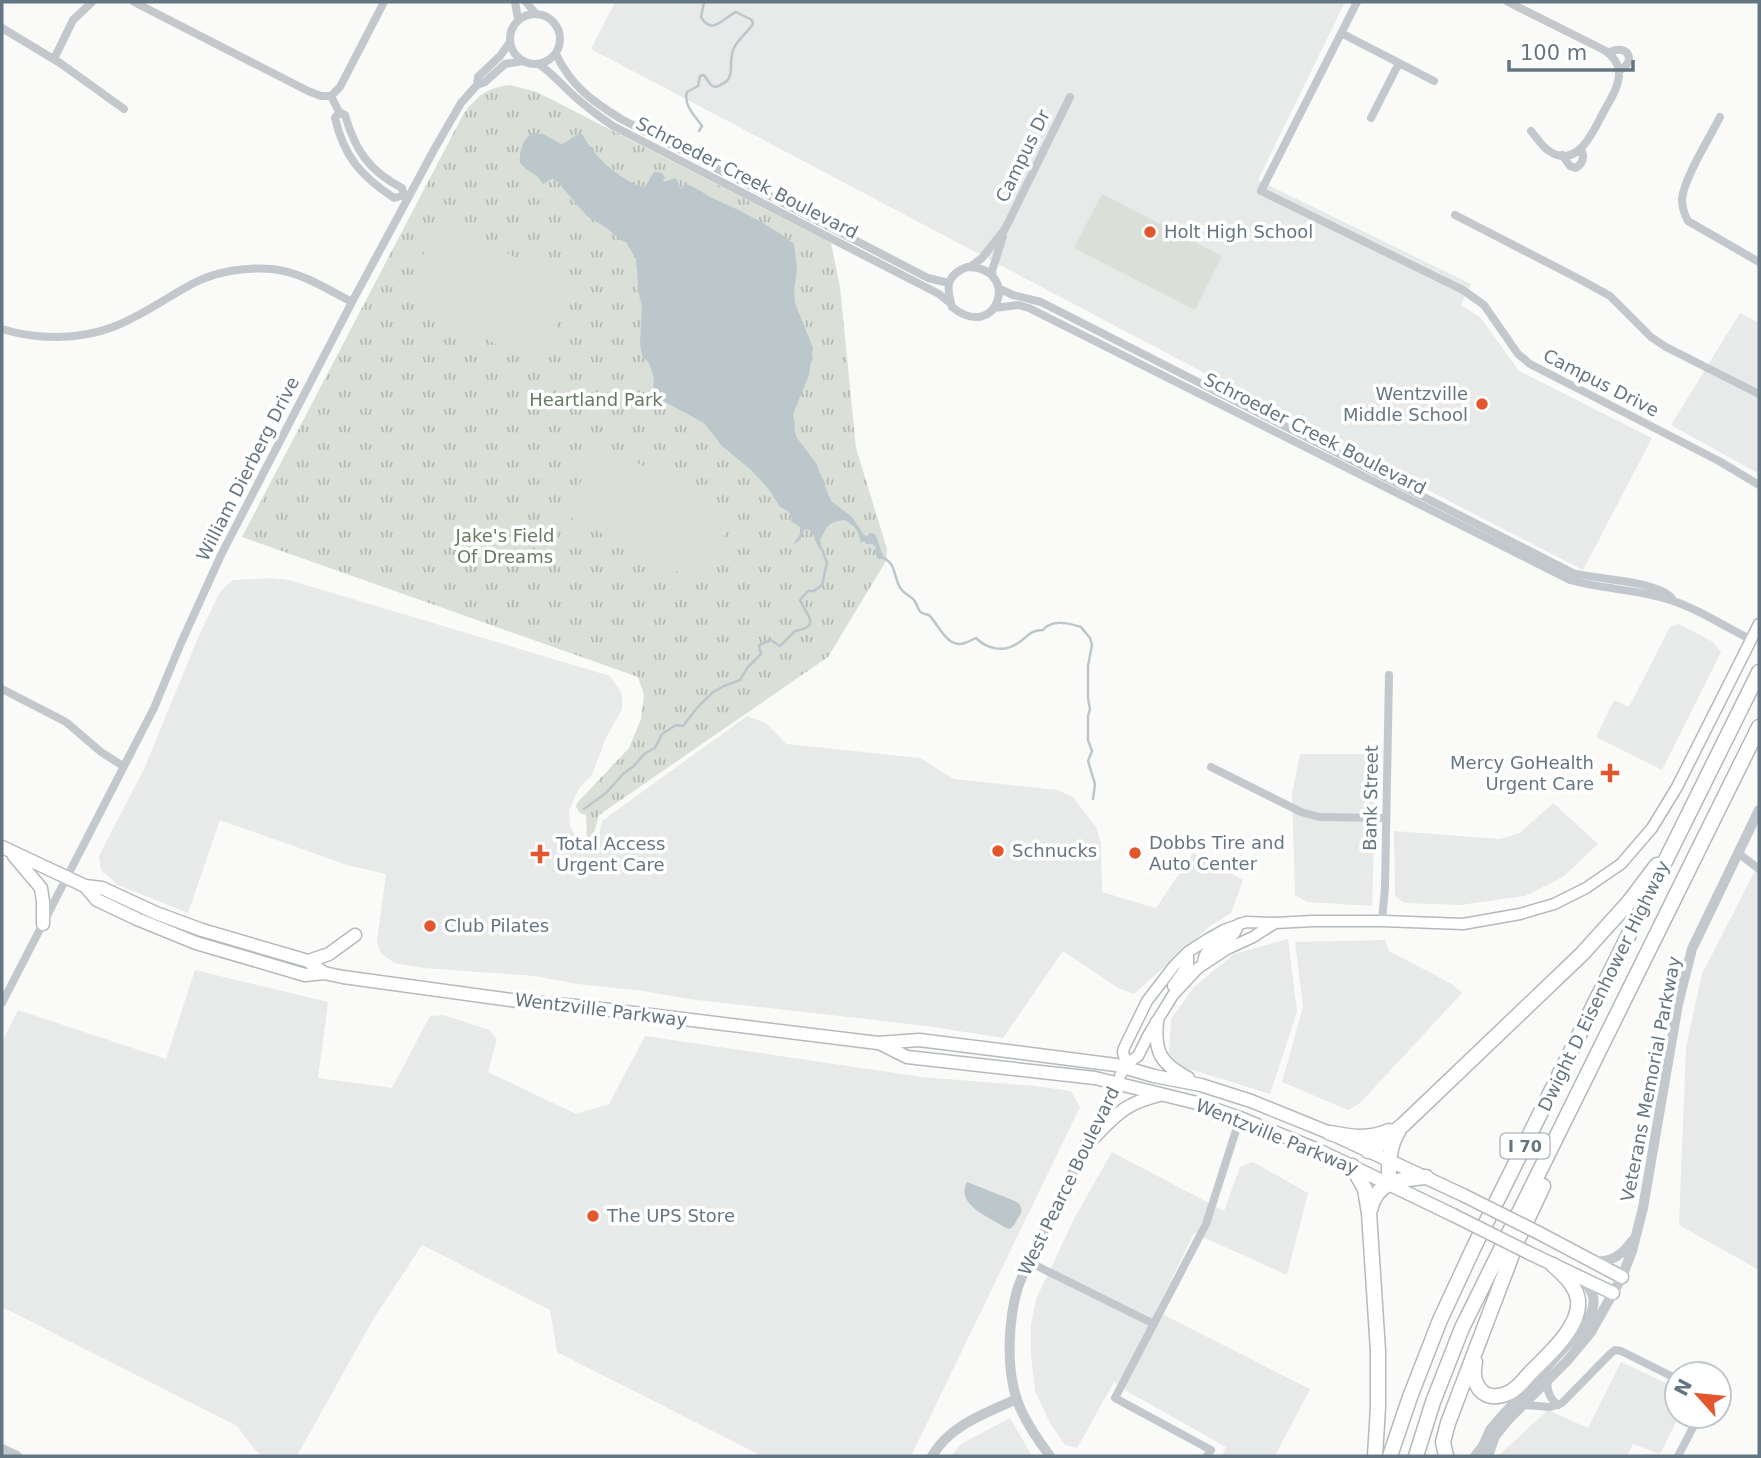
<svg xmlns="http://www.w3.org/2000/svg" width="1761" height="1458" font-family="'DejaVu Sans',sans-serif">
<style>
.built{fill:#e8e9e9}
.grass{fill:url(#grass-tufts)}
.garden{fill:#dadfd7}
.water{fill:#bbc7cb}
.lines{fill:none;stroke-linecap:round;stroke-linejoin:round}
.stream{stroke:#bbc7cb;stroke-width:2.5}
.secondary-casing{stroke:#b3babf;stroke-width:13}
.primary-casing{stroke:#b5babe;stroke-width:15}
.motorway-casing{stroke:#b4b9bd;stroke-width:17}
.minor{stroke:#c3c8cc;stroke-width:8}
.tertiary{stroke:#c3c8cc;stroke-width:10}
.secondary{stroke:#fff;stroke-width:10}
.primary{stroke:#fff;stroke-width:12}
.motorway{stroke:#fff;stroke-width:14}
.primary-bridge-casing{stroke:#b5babe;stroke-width:15;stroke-linecap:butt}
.primary-bridge{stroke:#fff;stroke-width:12}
.poi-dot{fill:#e4572e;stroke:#fff;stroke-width:2.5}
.labels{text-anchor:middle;stroke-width:7;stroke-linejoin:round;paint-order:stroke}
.shield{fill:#fff;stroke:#939fa8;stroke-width:2}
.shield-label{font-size:16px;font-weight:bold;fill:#657683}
.street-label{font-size:18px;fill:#657683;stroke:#fff}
.poi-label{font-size:18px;fill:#657683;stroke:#fff;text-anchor:start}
.park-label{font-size:18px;fill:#687a64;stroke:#fff}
</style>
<defs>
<pattern id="grass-tufts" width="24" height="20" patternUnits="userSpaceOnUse" patternTransform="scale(1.75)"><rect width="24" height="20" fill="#dadfd7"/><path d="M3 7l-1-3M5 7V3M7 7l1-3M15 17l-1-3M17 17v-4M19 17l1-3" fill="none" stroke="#b4b9b4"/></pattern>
</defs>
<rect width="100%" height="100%" fill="#fafaf8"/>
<path class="built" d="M 615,2 L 1345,2 L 1258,180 L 1471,284 L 1461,305 L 1481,318 L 1519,371 L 1652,438 L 1583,570 L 1354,452 L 591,49 Z
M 1740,313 L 1759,323 L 1759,474 L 1671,425 Z
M 272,578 L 289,580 L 610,676 L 622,694 L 622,709 L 605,740 L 592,775 L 579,788 L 569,811 L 570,826 L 580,843 L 597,843 L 602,821 L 747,716 L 766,723 L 786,744 L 920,758 L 954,779 L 1057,790 L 1072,796 L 1096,827 L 1101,843 L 1102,892 L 1156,908 L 1193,853 L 1243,880 L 1231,913 L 1209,927 L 1134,994 L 1118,988 L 1063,951 L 1003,1038 L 927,1026 L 689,999 L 643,991 L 578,984 L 534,976 L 424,968 L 394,963 L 381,953 L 377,942 L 386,874 L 347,865 L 220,820 L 188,913 L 118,885 L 101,870 L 99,856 L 144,769 L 200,633 L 220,592 L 233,580 Z
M 1679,624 L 1713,642 L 1721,652 L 1662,770 L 1596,737 L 1614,700 L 1629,707 L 1670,627 Z
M 1300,754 L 1377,754 L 1372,906 L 1307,902 L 1295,895 L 1292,794 Z
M 1553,803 L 1598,844 L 1563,877 L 1525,896 L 1460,905 L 1404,903 L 1395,896 L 1394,831 L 1500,839 L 1520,833 Z
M 1759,863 L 1759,1270 L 1679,1225 L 1686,1047 L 1702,974 Z
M 1288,939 L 1297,1012 L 1270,1094 L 1180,1066 L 1169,1053 L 1171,1019 L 1194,987 L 1234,954 Z
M 1385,940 L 1389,951 L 1452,984 L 1462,993 L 1360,1103 L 1348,1110 L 1282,1082 L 1303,1007 L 1295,942 Z
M 195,970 L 328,1002 L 318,1078 L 392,1088 L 430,1016 L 444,1015 L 489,1030 L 497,1039 L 488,1072 L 576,1114 L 609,1104 L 645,1036 L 922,1077 L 1035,1086 L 1071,1091 L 1080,1107 L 911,1456 L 762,1456 L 557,1352 L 550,1310 L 422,1245 L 374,1318 L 298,1454 L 293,1456 L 263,1456 L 255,1450 L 237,1426 L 2,1307 L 2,1042 L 18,1010 L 166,1059 Z
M 1112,1152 L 1224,1211 L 1240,1167 L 1253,1162 L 1308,1193 L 1287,1275 L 1194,1233 L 1156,1311 L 1310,1389 L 1275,1456 L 1222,1456 L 1226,1447 L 1130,1393 L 1114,1382 L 1077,1448 L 1065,1445 L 1050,1423 L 1035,1391 L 1031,1354 L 1031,1325 L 1036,1299 L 1075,1217 Z
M 1621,1362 L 1677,1388 L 1677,1416 L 1679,1416 L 1660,1454 L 1633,1444 L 1627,1456 L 1498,1456 L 1548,1410 L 1588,1428 Z
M 1010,1418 L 1032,1456 L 951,1456 L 961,1444 Z"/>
<path class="grass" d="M 510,85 L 537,92 L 831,243 L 840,287 L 856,448 L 887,549 L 886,561 L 828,657 L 599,815 L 592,840 L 587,840 L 586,815 L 580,813 L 576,807 L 577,803 L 629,748 L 641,719 L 644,695 L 638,677 L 242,537 L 464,113 C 478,95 487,88 510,85 Z"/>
<path class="garden" d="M 1102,194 L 1222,256 L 1195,310 L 1074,248 Z
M 442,219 L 576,289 L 536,365 L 402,295 Z
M 600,444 L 735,513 L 700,583 L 564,514 Z"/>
<path class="water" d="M 532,133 L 543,134 L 561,144 C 569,143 572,134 582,134 C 595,158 617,177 643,188 L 645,187 L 654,172 L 662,173 L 665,178 L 663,180 L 664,182 L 676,178 L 681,189 L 685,184 C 695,187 702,192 710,197 C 739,210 769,224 794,244 L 797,269 L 794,290 L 795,303 L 813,348 L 809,375 L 793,414 L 795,424 L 794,430 L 797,438 L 816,463 L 831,501 L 852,517 L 864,535 L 867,536 L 870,533 L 875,534 C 879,542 880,550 884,558 L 879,559 C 875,556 875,552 876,547 L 872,544 L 866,544 L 864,541 L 861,543 C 858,529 856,528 845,520 C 827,522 828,526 820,540 L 823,552 C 815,546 816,535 808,529 L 804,530 L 800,540 L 793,545 L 800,534 L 800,527 L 791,521 L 792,516 L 788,511 L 780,507 L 768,488 L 750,469 L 722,446 L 704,423 L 656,397 L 653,385 L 654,378 L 649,363 L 642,356 L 640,344 L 642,306 L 639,295 L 636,259 L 626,242 L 620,240 L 607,228 L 587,216 L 556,180 L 552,179 L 543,184 L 537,176 L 526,169 L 520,163 C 519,151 523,140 532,133 Z
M 967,1182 L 1015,1201 L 1020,1205 L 1022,1211 L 1014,1225 L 1010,1229 L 1004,1227 C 989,1217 955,1205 967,1182 Z"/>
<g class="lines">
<path class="stream" d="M 699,131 L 702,126 C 695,116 683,105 687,92 L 698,86 L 700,76 L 704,75 L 711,85 L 715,87 C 740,80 726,64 734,48 C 738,39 747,33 753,24 L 752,20 L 736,12 C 723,18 712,36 701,17 L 704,2
M 881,557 C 897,562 893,578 901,589 C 905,595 911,596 914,600 C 921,610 915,612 929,615 C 939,625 947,649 965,643 C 968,642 972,640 976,638 C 987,649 1004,653 1018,643 C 1028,637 1029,630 1043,630 C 1052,619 1068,623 1081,627 L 1090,638 L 1092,645 L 1088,666 L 1088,698 L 1090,709 L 1088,716 L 1088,740 L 1092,751 L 1088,761 L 1095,784 L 1093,799
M 584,809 L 606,793 L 624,773 L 634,766 L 644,754 L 655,748 L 662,734 L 676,725 L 683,726 L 697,708 L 713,692 L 724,686 L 740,680 L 748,667 L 761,654 L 759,646 L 761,644 L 771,640 L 780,646 L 795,631 C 823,627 805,613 800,600 L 808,591 L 814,591 L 822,585 L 827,563 L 823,552"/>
<defs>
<path id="secondary" d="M 1203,964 C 1204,943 1221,947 1233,935 C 1236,932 1237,928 1239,924
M 1173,986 L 1188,965 L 1188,952
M 1126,1064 L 1123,1052 L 1124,1048 L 1147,1001 L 1174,966 L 1188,952 L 1208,939 L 1224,930 L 1246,922 L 1275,923 L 1313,921 L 1382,921 L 1463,924 L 1520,914 L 1554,904 L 1586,888 L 1621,864 L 1652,828 L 1677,787 L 1759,624
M 1120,1076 L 1126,1064 L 1138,1056 L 1149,1034 L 1173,995 L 1198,968 L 1227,949 L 1253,937 L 1275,923"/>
<path id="primary" d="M 2,847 L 85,886 L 102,888 L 156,913 L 202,930 L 308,961 L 324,973
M 14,856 L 41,888 L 43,902 L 43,924
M 85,886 L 97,900 L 137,919 L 196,943 L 305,975 L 324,973 L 343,977 L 518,1001 L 577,1006 L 878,1043 L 919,1040 L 1015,1052 L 1116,1065 L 1154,1076 L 1201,1085 L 1251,1101 L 1330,1133 L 1463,1195
M 308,961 L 329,954 L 355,935
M 1157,1022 C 1154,1052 1161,1064 1188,1078
M 879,1043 L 907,1057 L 1095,1078 L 1197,1103 L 1240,1118 L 1318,1150 L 1453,1215
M 1087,1144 C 1114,1118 1121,1104 1160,1095
M 1537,1232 L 1622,1277
M 1527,1252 L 1613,1293"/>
<path id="motorway" d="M 1330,1133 C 1351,1137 1368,1140 1389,1131
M 1368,1151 L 1376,1147 L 1403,1125 L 1582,954 L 1629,902 L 1657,865
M 1352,1166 L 1365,1189 L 1369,1213 L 1378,1351 L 1378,1407 L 1375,1456
M 1389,1183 C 1389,1164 1388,1148 1398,1132
M 1370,1210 C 1377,1180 1399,1180 1426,1177
M 1475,1362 C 1470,1385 1484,1404 1508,1393 C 1518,1389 1525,1378 1532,1371 C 1549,1354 1581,1326 1578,1300 C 1576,1285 1563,1274 1553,1265
M 1390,1456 L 1410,1397 L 1440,1320 L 1473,1249 L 1759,672
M 1416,1456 L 1433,1402 L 1462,1328 L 1759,727
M 1446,1456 L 1443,1442 L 1448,1423 L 1518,1239 L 1543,1186"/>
</defs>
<use href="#secondary" class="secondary-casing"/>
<use href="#primary" class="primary-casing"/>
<use href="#motorway" class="motorway-casing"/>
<path class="minor" d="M 134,2 L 308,91 L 321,96 L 331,96 L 340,87 L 384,2
M 515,2 L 518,19
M 526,2 L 536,14
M 1357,2 L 1261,191 L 1463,290 L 1484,305 L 1518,354 L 1530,364 L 1719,461 L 1759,485
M 1508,2 L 1606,51 C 1613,57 1619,63 1619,74 C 1619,87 1609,102 1603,113 C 1593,132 1577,170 1549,151 C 1542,147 1537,138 1531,131
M510 39a25 25 0 1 1 50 0a25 25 0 1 1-50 0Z
M 2,28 L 60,63 L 124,109
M 1341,33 L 1434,81
M 1608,53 C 1627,42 1638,61 1619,71
M 556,54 C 571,86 592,101 621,119 L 928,278 L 949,283
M 54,59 L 73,20 L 92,2
M 540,65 C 553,74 562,85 573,95 C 586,107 600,117 613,126 L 939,294 L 950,303
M 477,85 L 478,77 L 500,56 L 510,42
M 331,96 L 339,112 L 345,115 C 355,150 369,171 402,188 L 404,195
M 339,112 L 335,118 C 344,157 361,176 394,198 L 404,195 L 407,197
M 1720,117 C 1710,137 1684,178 1682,199 C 1682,208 1684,214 1688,221 L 1759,262
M 1371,118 L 1399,63
M 1562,155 L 1570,166 L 1576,168 C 1583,163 1585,157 1581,149
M 1455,215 L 1583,281 L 1610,296 L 1651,337 L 1666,347 L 1759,394
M 967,267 C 1022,267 998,344 952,307 C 946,287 946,275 967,267 Z
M 970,267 L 982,258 L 1005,229 L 1070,97
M 993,277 L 992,271 L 1003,236
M 1000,289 L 1013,295 L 1041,302 L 1573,573 C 1600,580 1651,580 1671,597
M 994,308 L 1018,305 L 1029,308 L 1570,580 C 1598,588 1628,589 1656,596 C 1689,603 1720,624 1750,639
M 2,329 C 37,340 79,340 113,327 C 142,316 167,297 194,283 C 217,271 246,267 272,269 C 301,272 327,289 352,302
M 2,689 L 66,722 L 101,752 L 123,766
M 1211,767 L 1301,812 L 1319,817 L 1386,818
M 1738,853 L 1759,869
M 1382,921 L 1385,887 L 1389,675
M 2,1003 L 154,708 L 181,643 L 221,555 L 352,302 L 435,148 L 461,103 L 477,85 L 485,82 L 505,64 L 523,61
M 1029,1262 L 1154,1324
M 1548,1380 C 1546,1391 1550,1399 1558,1405
M 1523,1405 L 1550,1407 L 1562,1403 L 1610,1354 L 1615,1350 L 1621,1351 L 1677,1379
M 1207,1456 L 1211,1450 L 1115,1398 L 1206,1224 L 1240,1118
M 1678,1456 L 1699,1416"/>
<path class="tertiary" d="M 1592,1261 C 1610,1263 1622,1256 1632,1241
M 1584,1281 C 1598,1297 1595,1307 1586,1324
M 2,1449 L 17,1456
M 932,1456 C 950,1425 986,1413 1017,1399
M 1050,1456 C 1037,1439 1024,1420 1017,1400 C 1006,1368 1008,1320 1018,1287 C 1021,1279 1025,1270 1029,1262 L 1118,1079
M 1475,1456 L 1483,1446 L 1490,1430 L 1502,1416 L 1586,1324 L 1598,1318
M 1488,1456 L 1495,1436 L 1508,1420 L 1567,1361 L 1591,1332 L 1622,1277 L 1632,1251 L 1643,1208 L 1678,1004 L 1692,949 L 1759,810"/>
<use href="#secondary" class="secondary"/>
<use href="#primary" class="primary"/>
<use href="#motorway" class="motorway"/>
<defs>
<path id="primary-bridge" d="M 1463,1195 L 1537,1232
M 1453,1215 L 1527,1252"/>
</defs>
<use href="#primary-bridge" class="primary-bridge-casing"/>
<use href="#primary-bridge" class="primary-bridge"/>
</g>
<g class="poi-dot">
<circle cx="1150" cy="232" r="7"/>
<circle cx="1482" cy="404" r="7"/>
<path d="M1606.5 762.5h7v7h7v7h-7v7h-7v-7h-7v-7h7z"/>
<circle cx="998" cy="851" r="7"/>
<circle cx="1135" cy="853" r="7"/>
<path d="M536.5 843.5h7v7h7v7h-7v7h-7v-7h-7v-7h7z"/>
<circle cx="430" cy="926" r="7"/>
<circle cx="593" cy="1216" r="7"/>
</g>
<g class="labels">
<rect class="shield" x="1500.5" y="1133.5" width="49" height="25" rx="5"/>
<g class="shield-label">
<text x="1525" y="1152">I 70</text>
</g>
<g class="street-label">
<text transform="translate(1023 156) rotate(-64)" y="6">Campus Dr</text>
<text transform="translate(747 178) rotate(27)" y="6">Schroeder Creek Boulevard</text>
<text transform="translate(1601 383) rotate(27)" y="6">Campus Drive</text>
<text transform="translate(1315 434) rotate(27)" y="6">Schroeder Creek Boulevard</text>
<text transform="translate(248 469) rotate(-63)" y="6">William Dierberg Drive</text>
<text transform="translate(1371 798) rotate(-89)" y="6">Bank Street</text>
<text transform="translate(1604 986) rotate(-64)" y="6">Dwight D Eisenhower Highway</text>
<text transform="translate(601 1010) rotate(7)" y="6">Wentzville Parkway</text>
<text transform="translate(1651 1079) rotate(-79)" y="6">Veterans Memorial Parkway</text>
<text transform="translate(1277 1137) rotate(22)" y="6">Wentzville Parkway</text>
<text transform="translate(1069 1181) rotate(-64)" y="6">West Pearce Boulevard</text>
</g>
<g class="poi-label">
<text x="1164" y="238">Holt High School</text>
<text x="1468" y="400" text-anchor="end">Wentzville<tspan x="1468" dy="21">Middle School</tspan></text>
<text x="1594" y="769" text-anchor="end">Mercy GoHealth<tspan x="1594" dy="21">Urgent Care</tspan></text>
<text x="1149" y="849">Dobbs Tire and<tspan x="1149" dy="21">Auto Center</tspan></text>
<text x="556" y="850">Total Access<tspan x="556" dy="21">Urgent Care</tspan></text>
<text x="1012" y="857">Schnucks</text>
<text x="444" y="932">Club Pilates</text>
<text x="607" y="1222">The UPS Store</text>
</g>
<g class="park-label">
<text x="596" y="406">Heartland Park</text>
<text x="505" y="542">Jake's Field<tspan x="505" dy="21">Of Dreams</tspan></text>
</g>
</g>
<rect width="1761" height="1458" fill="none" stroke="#657683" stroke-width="7"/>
<g transform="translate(1698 1395) rotate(297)"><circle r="33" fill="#ffffff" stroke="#c1c8cd" stroke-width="2"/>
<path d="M0-5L12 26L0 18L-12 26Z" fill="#e4572e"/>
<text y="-10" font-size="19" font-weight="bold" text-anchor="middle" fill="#657683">N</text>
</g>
<path d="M1509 60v10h124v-10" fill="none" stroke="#657683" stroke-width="3.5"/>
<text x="1520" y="60" font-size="21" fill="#657683" stroke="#ffffff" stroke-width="5" paint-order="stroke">100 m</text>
</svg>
